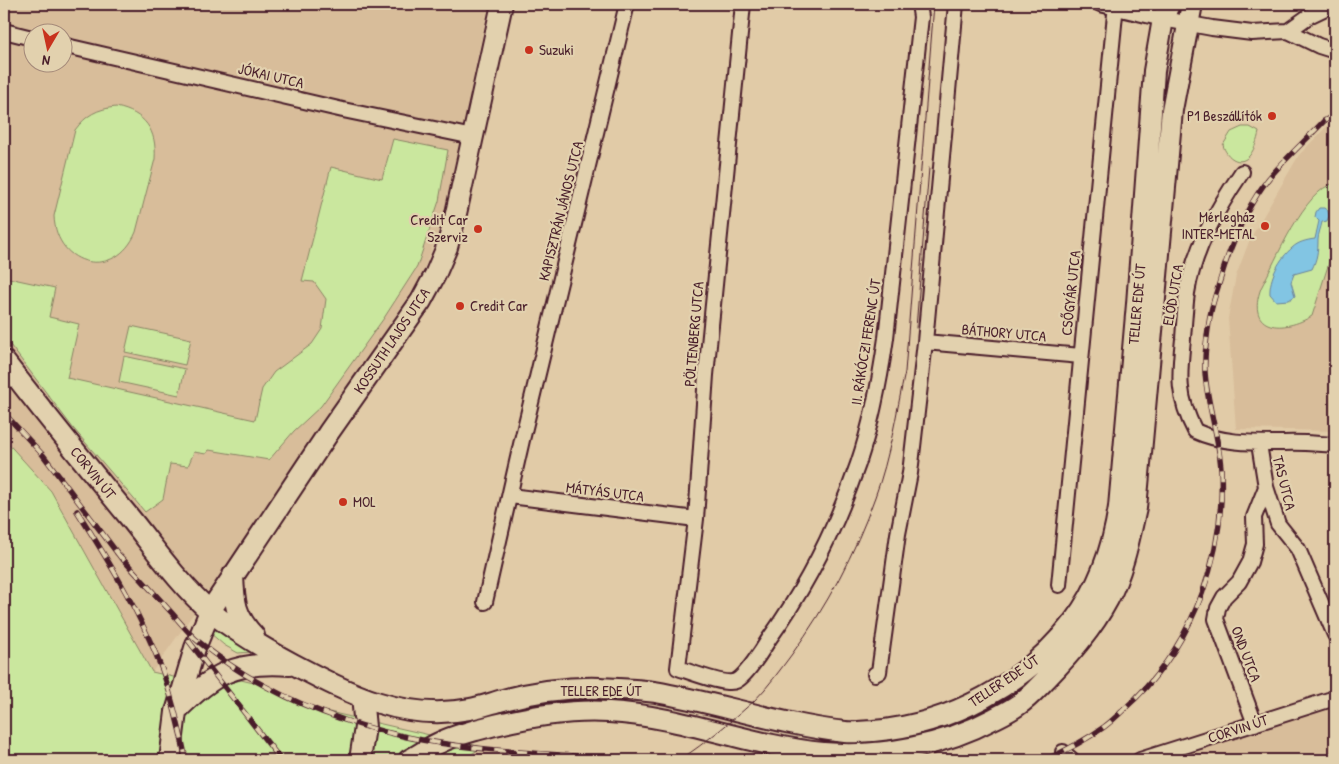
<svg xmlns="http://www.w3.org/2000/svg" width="1339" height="764" font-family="'Patrick Hand',sans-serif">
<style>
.built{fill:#d8bd9a;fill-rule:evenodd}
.green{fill:#cae79e;stroke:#8a8364}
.water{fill:#82c5e3;stroke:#6c8399}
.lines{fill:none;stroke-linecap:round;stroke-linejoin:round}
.street-casing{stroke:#4a1f2b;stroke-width:18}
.secondary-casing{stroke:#4a1f2b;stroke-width:24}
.street{stroke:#e2d1ae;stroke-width:14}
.secondary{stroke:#e2d1ae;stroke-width:20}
.tram{stroke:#4a1f2b;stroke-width:1}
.rail-casing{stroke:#4a1f2b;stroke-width:5.5}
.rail{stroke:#e2d1ae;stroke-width:4;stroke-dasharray:11;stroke-linecap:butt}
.poi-dot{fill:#c8321e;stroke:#e2d1ae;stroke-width:2}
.labels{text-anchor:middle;stroke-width:4.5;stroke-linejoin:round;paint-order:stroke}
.poi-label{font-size:15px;fill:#4a1f2b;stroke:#e2d1ae;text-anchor:start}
.street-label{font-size:15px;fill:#4a1f2b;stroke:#e2d1ae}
</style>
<rect width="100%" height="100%" fill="#e1cba7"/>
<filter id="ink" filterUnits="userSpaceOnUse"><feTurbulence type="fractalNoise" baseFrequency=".02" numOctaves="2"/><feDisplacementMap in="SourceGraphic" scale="10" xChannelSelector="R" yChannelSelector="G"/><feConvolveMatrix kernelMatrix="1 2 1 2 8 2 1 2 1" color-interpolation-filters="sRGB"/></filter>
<g filter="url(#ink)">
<path class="built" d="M 4,4 L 489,4 L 443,219 L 419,281 L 213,586 L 152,672 L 51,491 L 4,439 ZM 32,32 L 62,32 L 62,62 L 32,62 Z
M 1335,118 L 1335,431 L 1236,429 L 1228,318 L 1236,276 L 1250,239 L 1299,155 Z
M 1335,698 L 1335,760 L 1140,760 Z
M 482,747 L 522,755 L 576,760 L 463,760 Z"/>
<path class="green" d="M 116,107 C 145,113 157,130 155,159 L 136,232 C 116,280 56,268 54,216 L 75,130 C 86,115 97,109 116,107 Z
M 1242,127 L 1250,127 L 1259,132 C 1257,141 1255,148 1250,155 C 1240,168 1226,157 1223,145 L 1231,132 Z
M 393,139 L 448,150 L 439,201 L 417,267 L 384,318 L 321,406 L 294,431 L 269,460 L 209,450 L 206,454 L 194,452 L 188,466 L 170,464 L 163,499 L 145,512 L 73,428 L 4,337 L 4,277 L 55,288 L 49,317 L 79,324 L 67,378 L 255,420 L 262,389 L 274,372 L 312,344 L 322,329 L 326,299 L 314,282 L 302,281 L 331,167 L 382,179 Z
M 1335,183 L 1335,244 L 1312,316 C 1284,333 1245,332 1261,288 C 1276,260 1304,190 1335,183 Z
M 131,326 L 191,339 L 185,365 L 125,352 Z
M 124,356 L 185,369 L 179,395 L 119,382 Z
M 4,439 L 51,491 L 152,672 L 221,688 L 230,683 L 241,680 L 262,685 L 303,706 L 482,747 L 463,760 L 4,760 Z
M 216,619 L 253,652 L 238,653 L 224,645 L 210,633 Z"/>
<path class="water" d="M 1319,208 L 1324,208 L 1328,211 L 1329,216 L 1327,221 L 1322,222 C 1321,228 1318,234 1318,240 C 1318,251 1317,259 1312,269 L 1294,274 L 1291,282 L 1295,296 L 1289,300 L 1276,301 L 1270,294 C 1269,278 1280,258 1292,248 C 1298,242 1307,240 1315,239 L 1319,221 L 1315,217 L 1316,212 Z"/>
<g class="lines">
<defs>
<path id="street" d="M 743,4 L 706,375 L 696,519 L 678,668 C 691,672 726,686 736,681 C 746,676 763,649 769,639 C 807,586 837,525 858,464 C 872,423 880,380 886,338 L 921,17 L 919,4
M 1100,4 L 1163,19 L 1212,28 L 1252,33 L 1288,31 L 1319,46 L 1335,51
M 4,31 L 32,38
M 1288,31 L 1309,16 L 1334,4
M 62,45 L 343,110 L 473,137
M 1242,172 C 1217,209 1194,249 1187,293 C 1185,308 1184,324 1183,339 C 1179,376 1177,397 1195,431 C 1223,444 1254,443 1284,443 C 1301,442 1318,444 1335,445
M 925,342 L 1081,356
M 1259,444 L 1266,487 L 1278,524 L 1298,549 L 1335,635
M 510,496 L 696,519
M 1059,585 L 1116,4
M 485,602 L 522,440 L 627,4
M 875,674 L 879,672 L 898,534 L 910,473 L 925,342 L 956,4
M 1255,724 L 1216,619 L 1218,608 L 1224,597 L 1239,582 L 1250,562 L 1255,544 L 1254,517 L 1266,487
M 1063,752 L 1072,760
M 1140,760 L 1335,698"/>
<path id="secondary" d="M 4,361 C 45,414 87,466 130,518 C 155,549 180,585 211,612 C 236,632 265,649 293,664 C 350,694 404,722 470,709 C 481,707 492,703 503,700 C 534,692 568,687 600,688 C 618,689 637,689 655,692 C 719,703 781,725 845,732 C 854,733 863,731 873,731 C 950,725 1027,683 1074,621 C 1099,588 1113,547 1119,507 L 1137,304 L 1154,71 L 1163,19 L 1169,4
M 233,575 C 234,602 235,616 254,636
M 176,711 C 214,673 235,661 290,665
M 170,760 L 176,712 L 195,648 L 210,611 L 329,432 L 421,301 L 435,275 L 447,247 L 455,218 L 502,4
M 360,760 L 365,727 L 362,697
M 409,760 C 419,755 428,748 439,743 C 450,737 463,734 476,730 C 519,718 564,709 609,712 C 682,716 750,746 823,753 C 882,758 943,746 995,718 C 1003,714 1011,710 1018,705 C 1029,698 1038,687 1047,678 C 1070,654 1092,629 1108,599 C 1123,571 1129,539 1136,508 L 1172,110 L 1192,4"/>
</defs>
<use href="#street" class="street-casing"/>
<use href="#secondary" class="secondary-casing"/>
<use href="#street" class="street"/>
<use href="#secondary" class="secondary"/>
<path class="tram" d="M 916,328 L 929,168
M 680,760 C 706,742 731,722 754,701 C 768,687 780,670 792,654 C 827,606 855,553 875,497 C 890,457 896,414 905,372 L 934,4"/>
<defs>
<path id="rail" d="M 4,413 L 43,455 L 121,558
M 77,511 C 110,563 141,614 163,672 C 173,701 180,730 186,760
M 117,553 C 135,572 153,592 171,612 C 180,622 189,634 199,642 C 259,691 333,721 407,737 C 477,752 551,753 622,760
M 188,640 L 281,760
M 1045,760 C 1065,751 1086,740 1104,727 C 1115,719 1125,708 1135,699 C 1196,638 1225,554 1221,469 C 1219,436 1207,405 1205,372 C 1204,354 1207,334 1210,316 C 1212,306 1215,296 1218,287 C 1229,249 1244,209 1269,178 C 1286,158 1306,140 1324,121 L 1335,115"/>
</defs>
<use href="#rail" class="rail-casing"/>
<use href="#rail" class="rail"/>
</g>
</g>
<g class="poi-dot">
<circle cx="529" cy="50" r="5"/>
<circle cx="1272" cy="116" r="5"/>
<circle cx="1265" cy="226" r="5"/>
<circle cx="478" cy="229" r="5"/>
<circle cx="460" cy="306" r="5"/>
<circle cx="343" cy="502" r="5"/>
</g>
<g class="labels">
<g class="poi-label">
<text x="539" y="55">Suzuki</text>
<text x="1262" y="121" text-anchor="end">P1 Beszállítók</text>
<text x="1255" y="222" text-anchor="end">Mérlegház<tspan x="1255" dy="17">INTER-METAL</tspan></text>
<text x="468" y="225" text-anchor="end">Credit Car<tspan x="468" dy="17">Szerviz</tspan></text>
<text x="470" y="311">Credit Car</text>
<text x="353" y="507">MOL</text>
</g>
<g class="street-label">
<text transform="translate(271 76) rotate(13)" y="5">JÓKAI UTCA</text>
<text transform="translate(561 211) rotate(-76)" y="5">KAPISZTRÁN JÁNOS UTCA</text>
<text transform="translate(1071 293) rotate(-84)" y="5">CSŐGYÁR UTCA</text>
<text transform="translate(1173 295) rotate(-80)" y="5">ELŐD UTCA</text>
<text transform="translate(1137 304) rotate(-85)" y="5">TELLER EDE ÚT</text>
<text transform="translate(1004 333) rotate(5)" y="5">BÁTHORY UTCA</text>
<text transform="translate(694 334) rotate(-85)" y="5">PÖLTENBERG UTCA</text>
<text transform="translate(392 341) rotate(-56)" y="5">KOSSUTH LAJOS UTCA</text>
<text transform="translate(866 342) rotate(-81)" y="5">II. RÁKÓCZI FERENC ÚT</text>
<text transform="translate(93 473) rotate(51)" y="5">CORVIN ÚT</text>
<text transform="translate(1284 483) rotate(76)" y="5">TAS UTCA</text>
<text transform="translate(605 492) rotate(7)" y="5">MÁTYÁS UTCA</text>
<text transform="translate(1246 654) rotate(69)" y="5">OND UTCA</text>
<text transform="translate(1004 681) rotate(-34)" y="5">TELLER EDE ÚT</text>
<text x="601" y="696">TELLER EDE ÚT</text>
<text transform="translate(1238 729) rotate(-18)" y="5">CORVIN ÚT</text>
</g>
</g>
<rect width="1339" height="764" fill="none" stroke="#e2d1ae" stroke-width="20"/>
<rect x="10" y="10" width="1319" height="744" fill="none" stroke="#4a1f2b" stroke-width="2" filter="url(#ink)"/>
<g transform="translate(48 48) rotate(189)"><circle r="24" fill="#e2d1ae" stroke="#a58a7a"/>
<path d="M0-4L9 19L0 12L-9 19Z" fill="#c8321e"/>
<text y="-8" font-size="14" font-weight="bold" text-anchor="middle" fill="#4a1f2b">N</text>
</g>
</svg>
